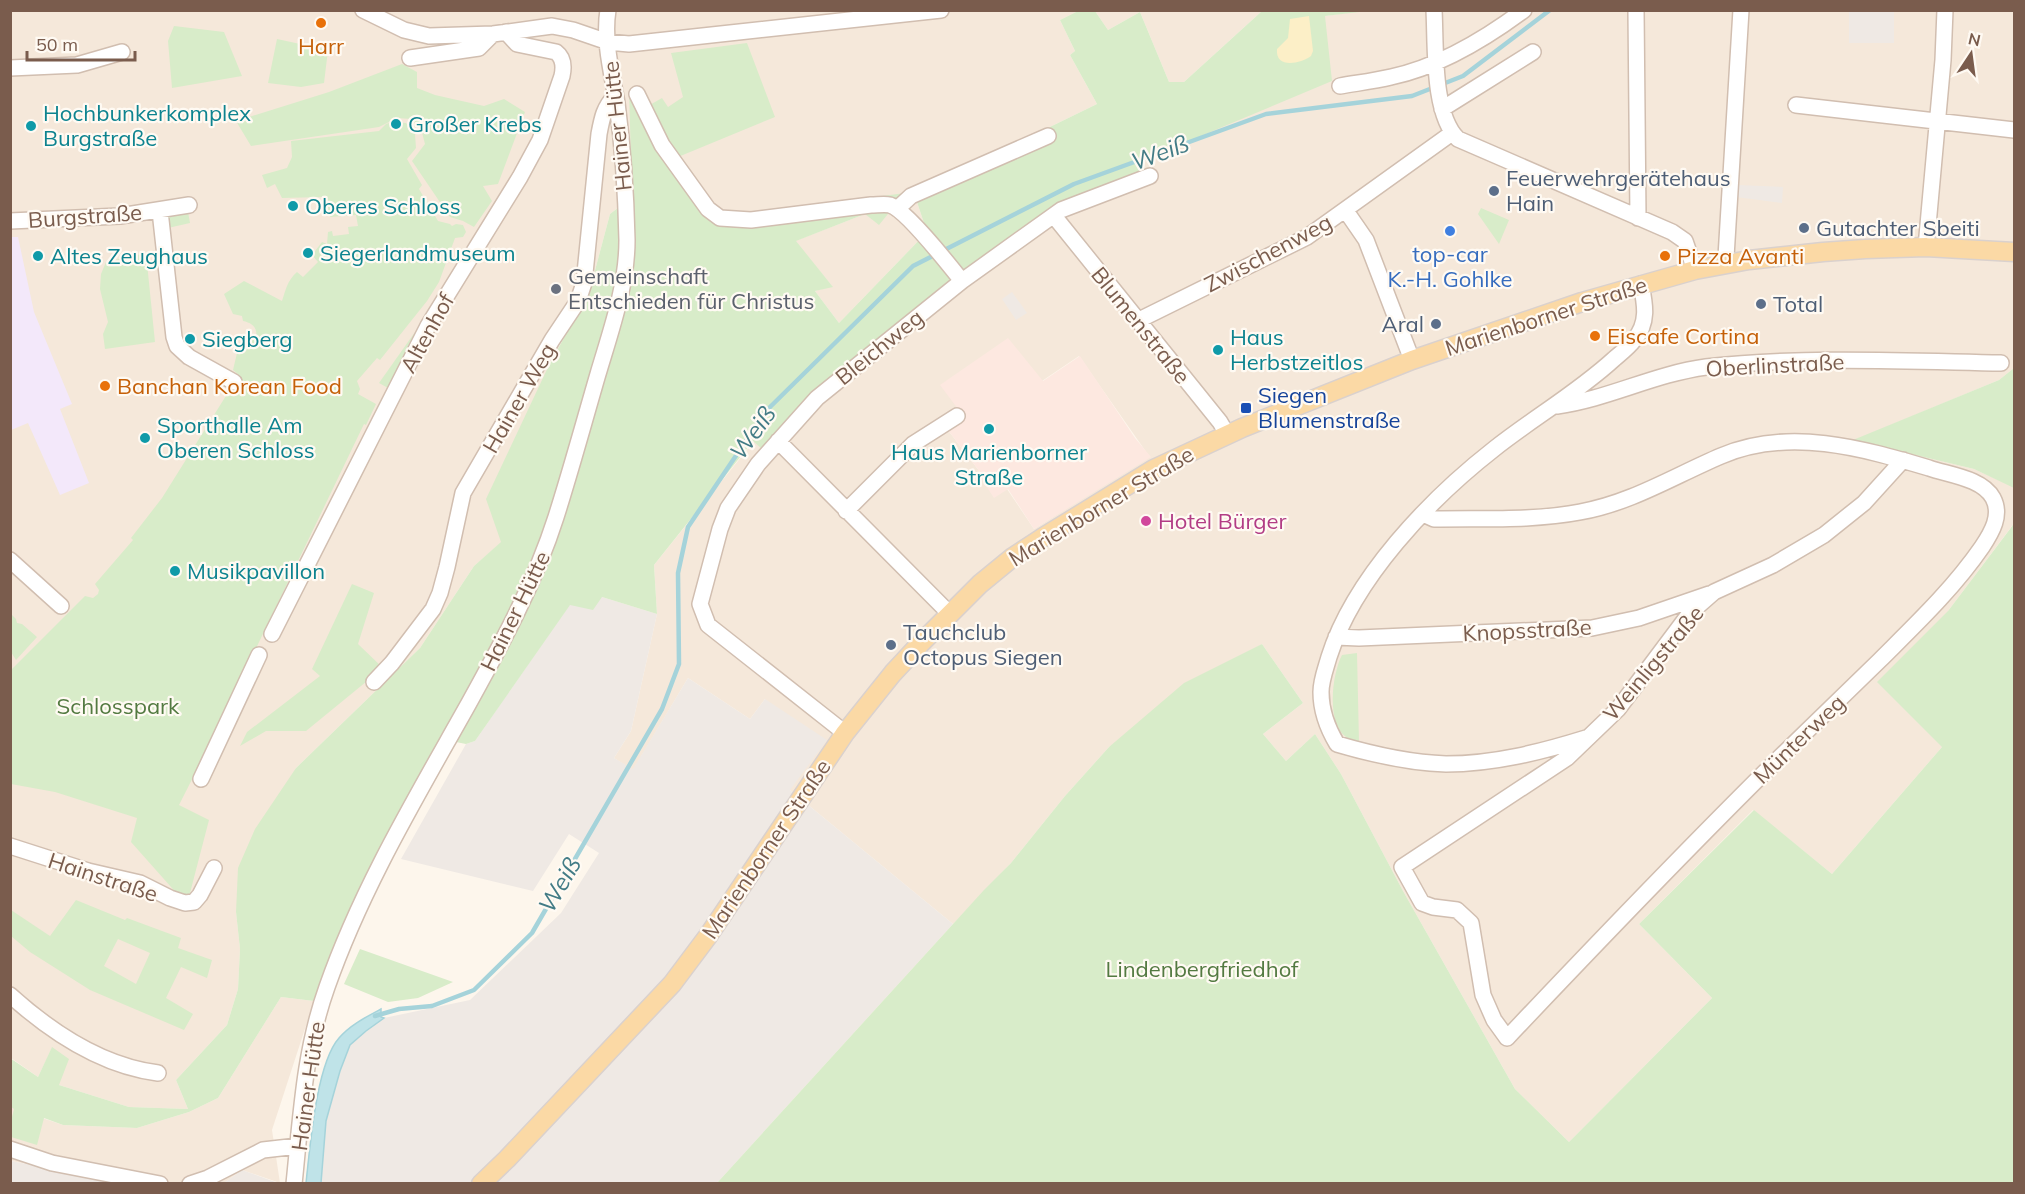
<svg xmlns="http://www.w3.org/2000/svg" width="2025" height="1194" font-family="Mulish,sans-serif">
<style>
.residential{fill:#f5e8da;fill-rule:evenodd}
.commercial{fill:#fde8e0}
.industrial{fill:#efe9e4}
.education{fill:#f3e8fa}
.green{fill:#d8ecc9;fill-rule:evenodd}
.sand{fill:#fcefc7}
.water{fill:#bfe3e8;stroke:#a5d3da;stroke-width:1.5}
.lines{fill:none;stroke-linecap:round;stroke-linejoin:round}
.stream{stroke:#a5d3da;stroke-width:4.5}
.minor-casing{stroke:#d1beb0;stroke-width:18}
.major-casing{stroke:#dad1cd;stroke-width:21}
.minor{stroke:#fff;stroke-width:15}
.major{stroke:#fbd9a5;stroke-width:18}
.food-dot{fill:#e8710a;stroke:#fffaf3;stroke-width:2}
.culture-dot{fill:#0f9aa8;stroke:#fffaf3;stroke-width:2}
.service-dot{fill:#5c6f8a;stroke:#fffaf3;stroke-width:2}
.shop-dot{fill:#3f7fe0;stroke:#fffaf3;stroke-width:2}
.worship-dot{fill:#6b7280;stroke:#fffaf3;stroke-width:2}
.transit-dot{fill:#1a4fb4;stroke:#fffaf3;stroke-width:2}
.hotel-dot{fill:#d1479c;stroke:#fffaf3;stroke-width:2}
.labels{text-anchor:middle;stroke-width:4.5;stroke-linejoin:round;paint-order:stroke}
.food-label{font-size:22px;fill:#c56008;stroke:#fffaf3;text-anchor:start}
.culture-label{font-size:22px;fill:#0d838f;stroke:#fffaf3;text-anchor:start}
.street-label{font-size:22px;fill:#7a5c4d;stroke:#fffaf3}
.service-label{font-size:22px;fill:#4e5e75;stroke:#fffaf3;text-anchor:start}
.shop-label{font-size:22px;fill:#366cbe;stroke:#fffaf3}
.worship-label{font-size:22px;fill:#5b616d;stroke:#fffaf3;text-anchor:start}
.transit-label{font-size:22px;fill:#164399;stroke:#fffaf3;text-anchor:start}
.hotel-label{font-size:22px;fill:#b23c85;stroke:#fffaf3;text-anchor:start}
.park-label{font-size:22px;fill:#537a41;stroke:#fffaf3}
.water-label{font-size:24px;font-style:italic;fill:#437c86;stroke:#fffaf3}
</style>
<rect width="100%" height="100%" fill="#fdf6ec"/>
<path class="residential" d="M 1368,10 L 2014,11 L 2014,368 L 1999,380 L 1855,440 L 1974,469 L 2014,487 L 2014,528 L 2012,526 L 1948,611 L 1942,747 L 1832,874 L 1753,810 L 1639,924 L 1712,998 L 1569,1142 L 1515,1089 L 1403,891 L 1341,774 L 1315,734 L 1286,761 L 1263,734 L 1303,703 L 1262,644 L 1109,747 L 1065,796 L 1011,863 L 953,924 L 790,790 L 765,699 L 750,719 L 688,678 L 633,770 L 614,758 L 631,731 L 657,614 L 654,565 L 754,441 L 914,271 L 1325,16 ZM 1079,356 L 1149,456 L 1034,529 L 1007,489 L 994,497 L 980,472 L 944,425 L 961,413 L 1042,381 Z
M 11,11 L 1078,11 L 1060,20 L 1075,51 L 1070,55 L 1097,104 L 914,193 L 927,232 L 839,323 L 815,291 L 832,286 L 795,241 L 865,214 L 904,194 L 718,218 L 632,197 L 610,214 L 589,293 L 550,363 L 502,542 L 474,566 L 420,648 L 296,768 L 236,912 L 240,949 L 238,989 L 227,1025 L 176,1080 L 188,1109 L 129,1107 L 59,1085 L 52,1048 L 38,1077 L 11,1058 Z
M 1095,11 L 1262,11 L 1184,82 L 1169,82 L 1140,12 L 1108,30 Z
M 281,997 L 314,1001 L 272,1130 L 280,1183 L 242,1170 L 224,1183 L 123,1183 L 11,1161 L 10,1107 L 63,1125 L 137,1128 L 189,1112 L 218,1098 Z"/>
<path class="commercial" d="M 1008,338 L 1043,381 L 1080,356 L 1135,438 L 1151,457 L 1034,529 L 1008,489 L 994,498 L 983,481 L 980,472 L 944,425 L 961,413 L 940,385 Z"/>
<path class="industrial" d="M 1849,11 L 1894,11 L 1894,43 L 1849,43 Z
M 1737,185 L 1783,187 L 1782,203 L 1736,197 Z
M 1012,292 L 1027,313 L 1016,320 L 1002,299 Z
M 602,597 L 657,614 L 631,731 L 614,758 L 633,769 L 688,678 L 750,719 L 765,699 L 827,740 L 790,790 L 953,924 L 717,1183 L 321,1184 L 326,1121 L 340,1071 L 350,1045 L 366,1031 L 384,1018 L 470,1000 L 561,913 L 599,853 L 569,834 L 533,891 L 401,859 L 466,744 L 475,741 L 570,604 Z
M 11,1161 L 123,1183 L 11,1183 Z
M 242,1170 L 278,1183 L 224,1183 Z"/>
<path class="education" d="M 11,237 L 18,237 L 34,312 L 72,404 L 60,409 L 89,483 L 60,495 L 28,423 L 11,430 Z"/>
<path class="green" d="M 1078,11 L 1095,11 L 1108,30 L 1140,12 L 1169,82 L 1184,82 L 1262,11 L 1368,11 L 1325,16 L 1332,81 L 1141,161 L 1147,173 L 1079,198 L 967,271 L 960,269 L 950,276 L 948,284 L 842,367 L 762,449 L 753,441 L 654,565 L 657,614 L 602,597 L 593,610 L 570,605 L 475,741 L 466,744 L 446,740 L 385,837 L 336,942 L 314,1001 L 281,997 L 218,1098 L 189,1112 L 137,1128 L 63,1125 L 44,1118 L 37,1145 L 11,1137 L 11,1121 L 14,1109 L 11,1107 L 10,1058 L 38,1077 L 52,1047 L 69,1059 L 59,1085 L 129,1107 L 188,1109 L 176,1080 L 227,1025 L 238,989 L 240,949 L 236,912 L 238,868 L 255,829 L 296,768 L 420,648 L 474,566 L 501,542 L 486,499 L 550,363 L 589,293 L 610,214 L 632,197 L 629,89 L 648,106 L 662,98 L 668,107 L 683,97 L 671,53 L 747,43 L 775,117 L 678,157 L 718,218 L 905,193 L 879,225 L 865,214 L 796,241 L 833,287 L 815,291 L 839,323 L 927,232 L 914,193 L 1097,104 L 1070,55 L 1075,51 L 1060,20 Z
M 174,26 L 224,32 L 242,76 L 172,88 L 168,41 Z
M 277,39 L 328,50 L 324,83 L 301,87 L 268,83 Z
M 402,64 L 417,72 L 417,88 L 435,95 L 484,106 L 504,99 L 525,112 L 498,184 L 483,186 L 492,201 L 474,227 L 463,221 L 450,217 L 412,161 L 425,144 L 421,129 L 411,119 L 397,118 L 379,127 L 251,146 L 236,121 L 329,92 Z
M 392,122 L 406,123 L 415,134 L 416,148 L 407,159 L 422,185 L 419,189 L 438,221 L 450,224 L 452,226 L 456,224 L 463,225 L 466,232 L 463,237 L 455,238 L 439,282 L 427,301 L 380,360 L 377,358 L 357,381 L 360,389 L 358,394 L 376,404 L 366,425 L 364,424 L 248,665 L 249,667 L 179,805 L 209,820 L 190,893 L 187,896 L 179,896 L 131,842 L 137,818 L 55,792 L 11,784 L 11,670 L 85,596 L 93,598 L 98,594 L 99,590 L 95,584 L 133,540 L 131,538 L 162,498 L 239,375 L 233,370 L 237,353 L 241,353 L 243,344 L 255,339 C 259,329 253,323 243,321 L 242,316 L 233,314 L 224,294 L 244,281 L 282,301 C 286,289 287,281 297,272 L 303,277 L 318,262 L 312,255 L 322,242 L 327,244 L 328,232 L 332,231 L 333,236 L 349,234 L 348,227 L 358,226 L 356,215 L 330,217 L 327,203 L 324,203 L 323,197 L 282,198 L 275,184 L 267,188 L 262,175 L 287,168 L 292,157 L 291,141 L 379,131 L 386,124 Z
M 1481,208 L 1509,220 L 1499,244 L 1478,214 Z
M 188,212 L 190,223 L 168,228 L 165,217 Z
M 146,253 L 155,342 L 105,349 L 103,334 L 108,322 L 100,289 L 101,274 L 106,262 Z
M 415,332 L 388,388 L 379,383 Z
M 2014,368 L 2014,488 L 1974,469 L 1853,440 L 1999,380 Z
M 2013,525 L 2014,528 L 2014,1183 L 717,1183 L 984,890 L 1011,863 L 1065,796 L 1109,747 L 1184,683 L 1262,644 L 1303,703 L 1263,734 L 1286,761 L 1315,734 L 1341,774 L 1403,891 L 1515,1089 L 1569,1142 L 1712,998 L 1639,924 L 1754,810 L 1832,874 L 1942,747 L 1877,682 L 1948,611 Z
M 352,584 L 374,593 L 358,644 L 383,668 L 306,731 L 266,731 L 240,746 L 247,732 L 320,676 L 312,669 Z
M 10,613 L 16,619 L 17,623 L 22,624 L 37,637 L 16,660 L 11,652 Z
M 1357,653 L 1359,742 C 1355,740 1349,739 1346,737 C 1326,723 1332,674 1342,655 Z
M 76,900 L 125,920 L 127,918 L 181,938 L 178,948 L 212,960 L 207,978 L 181,967 L 166,998 L 193,1014 L 184,1030 L 90,990 L 30,952 L 11,936 L 11,910 L 50,936 ZM 118,939 L 150,953 L 136,984 L 104,966 Z
M 360,949 L 453,982 L 418,998 L 388,1002 L 344,984 Z"/>
<path class="sand" d="M 1309,16 L 1313,51 L 1311,56 C 1300,64 1275,69 1277,49 L 1288,38 L 1290,19 Z"/>
<path class="water" d="M 381,1009 L 381,1017 L 384,1018 L 366,1031 L 350,1045 L 340,1071 L 326,1121 L 321,1183 L 306,1183 C 310,1148 316,1064 339,1038 C 350,1025 366,1017 381,1009 Z"/>
<g class="lines">
<path class="stream" d="M 375,1016 L 399,1009 L 432,1006 L 474,990 L 532,933 L 662,709 L 679,664 L 678,573 L 688,527 L 766,411 L 913,266 L 1074,184 L 1266,114 L 1412,96 L 1463,76 L 1550,10"/>
<defs>
<path id="minor" d="M 363,10 L 404,30 L 429,36 L 493,34 L 552,26 L 573,30 L 608,42 L 629,44 L 941,10
M 1434,10 C 1436,46 1432,114 1458,139 L 1672,232 L 1685,241 L 1695,270
M 1636,10 L 1638,218
M 410,58 L 479,48 L 493,34
M 10,68 L 77,65 L 122,52
M 1340,86 C 1357,83 1374,81 1391,77 C 1439,67 1485,39 1524,10
M 637,94 L 662,145 L 708,209 L 720,218 L 751,220 L 871,205 C 877,205 885,204 890,205 C 906,210 950,266 962,281
M 1796,105 L 2014,130
M 1442,109 L 1533,52
M 897,209 L 911,196 L 1048,136
M 160,211 L 174,337 L 177,346 L 189,357 L 234,382
M 1346,211 L 1366,240 L 1412,360
M 1054,216 L 1220,422 L 1227,434
M 10,221 L 120,216 L 189,205
M 1926,247 L 1943,60 L 1945,10
M 1728,263 L 1726,257 L 1741,10
M 1137,321 L 1307,237 L 1452,133
M 1557,406 C 1608,399 1654,374 1706,367 C 1804,356 1903,361 2001,363
M 778,441 L 949,613
M 846,511 L 913,444 L 957,416
M 1423,514 L 1434,519 C 1482,518 1533,521 1580,512 C 1631,503 1674,476 1721,456 C 1788,427 1862,448 1929,468 C 1949,475 1982,478 1993,498 C 2002,515 1992,532 1982,547 C 1953,589 1916,624 1880,660 C 1845,694 1810,728 1775,762 C 1684,852 1595,945 1507,1038 L 1494,1020 L 1483,995 L 1471,923 L 1457,910 L 1433,907 L 1422,903 L 1402,867 L 1567,758 L 1618,709 L 1690,613 L 1714,592 L 1773,565 L 1824,535 L 1864,503 L 1903,460
M 10,560 L 61,606
M 272,634 L 428,326 L 520,177 L 540,140 L 562,76 C 564,67 564,58 556,52 L 517,44 L 506,32
M 1336,637 L 1359,638 L 1592,628 L 1639,618 L 1709,594
M 374,682 L 392,663 L 433,609 L 440,593 L 447,567 L 463,493 L 552,340 L 578,301 L 584,283 L 599,134 C 602,118 604,107 615,96
M 845,733 L 708,625 L 700,604 L 720,529 L 728,508 L 758,464 L 817,398 L 962,281 L 1061,210 L 1150,176
M 1586,738 C 1541,752 1494,764 1446,764 C 1410,763 1371,754 1337,744 C 1328,729 1321,711 1321,692 C 1321,680 1326,668 1329,657 C 1354,578 1430,499 1494,449 C 1533,418 1577,393 1614,359 C 1621,353 1629,347 1634,340 C 1649,323 1645,304 1641,284
M 201,779 L 259,655
M 10,846 L 88,871 L 140,883 L 170,898 L 185,903 L 194,902 L 200,895 L 214,868
M 10,995 C 51,1032 102,1066 158,1073
M 10,1149 L 52,1163 L 160,1184
M 190,1184 L 208,1178 L 263,1150 L 298,1146
M 294,1184 C 301,1117 304,1051 327,987 C 362,887 417,796 469,703 C 502,643 535,583 556,517 C 571,470 584,422 598,374 C 611,330 627,286 627,240 C 626,195 623,148 617,103 C 612,74 603,40 608,10"/>
<path id="major" d="M 481,1184 L 507,1159 L 672,984 L 708,936 L 845,733 L 893,673 L 920,644 L 980,584 L 1013,557 L 1042,538 L 1154,469 L 1242,428 L 1412,360 L 1582,302 L 1695,270 L 1749,260 L 1823,252 L 1865,249 L 1926,247 L 2014,252"/>
</defs>
<use href="#minor" class="minor-casing"/>
<use href="#major" class="major-casing"/>
<use href="#minor" class="minor"/>
<use href="#major" class="major"/>
</g>
<g class="food-dot">
<circle cx="321" cy="23" r="6"/>
<circle cx="1665" cy="256" r="6"/>
<circle cx="1595" cy="336" r="6"/>
<circle cx="105" cy="386" r="6"/>
</g>
<g class="culture-dot">
<circle cx="396" cy="124" r="6"/>
<circle cx="31" cy="126" r="6"/>
<circle cx="293" cy="206" r="6"/>
<circle cx="308" cy="253" r="6"/>
<circle cx="38" cy="256" r="6"/>
<circle cx="190" cy="339" r="6"/>
<circle cx="1218" cy="350" r="6"/>
<circle cx="989" cy="429" r="6"/>
<circle cx="145" cy="438" r="6"/>
<circle cx="175" cy="571" r="6"/>
</g>
<g class="service-dot">
<circle cx="1494" cy="191" r="6"/>
<circle cx="1804" cy="228" r="6"/>
<circle cx="1761" cy="304" r="6"/>
<circle cx="1436" cy="324" r="6"/>
<circle cx="891" cy="645" r="6"/>
</g>
<circle class="shop-dot" cx="1450" cy="231" r="6"/>
<circle class="worship-dot" cx="556" cy="289" r="6"/>
<rect class="transit-dot" x="1240" y="402" width="12" height="12" rx="3"/>
<circle class="hotel-dot" cx="1146" cy="521" r="6"/>
<g class="labels">
<g class="food-label">
<text x="321" y="54" text-anchor="middle">Harr</text>
<text x="1677" y="264">Pizza Avanti</text>
<text x="1607" y="344">Eiscafe Cortina</text>
<text x="117" y="394">Banchan Korean Food</text>
</g>
<g class="culture-label">
<text x="43" y="121">Hochbunkerkomplex<tspan x="43" dy="25">Burgstraße</tspan></text>
<text x="408" y="132">Großer Krebs</text>
<text x="305" y="214">Oberes Schloss</text>
<text x="320" y="261">Siegerlandmuseum</text>
<text x="50" y="264">Altes Zeughaus</text>
<text x="1230" y="345">Haus<tspan x="1230" dy="25">Herbstzeitlos</tspan></text>
<text x="202" y="347">Siegberg</text>
<text x="157" y="433">Sporthalle Am<tspan x="157" dy="25">Oberen Schloss</tspan></text>
<text x="989" y="460" text-anchor="middle">Haus Marienborner<tspan x="989" dy="25">Straße</tspan></text>
<text x="187" y="579">Musikpavillon</text>
</g>
<g class="street-label">
<text transform="translate(617 126) rotate(-96)" y="8">Hainer Hütte</text>
<text transform="translate(85 216) rotate(-4)" y="8">Burgstraße</text>
<text transform="translate(1268 253) rotate(-28)" y="8">Zwischenweg</text>
<text transform="translate(1546 316) rotate(-18)" y="8">Marienborner Straße</text>
<text transform="translate(1141 325) rotate(51)" y="8">Blumenstraße</text>
<text transform="translate(427 333) rotate(-61)" y="8">Altenhof</text>
<text transform="translate(879 347) rotate(-39)" y="8">Bleichweg</text>
<text transform="translate(1775 365) rotate(-3)" y="8">Oberlinstraße</text>
<text transform="translate(519 398) rotate(-60)" y="8">Hainer Weg</text>
<text transform="translate(1101 506) rotate(-31)" y="8">Marienborner Straße</text>
<text transform="translate(515 611) rotate(-64)" y="8">Hainer Hütte</text>
<text transform="translate(1527 630) rotate(-3)" y="8">Knopsstraße</text>
<text transform="translate(1653 663) rotate(-50)" y="8">Weinligstraße</text>
<text transform="translate(1799 739) rotate(-44)" y="8">Münterweg</text>
<text transform="translate(766 849) rotate(-56)" y="8">Marienborner Straße</text>
<text transform="translate(103 877) rotate(18)" y="8">Hainstraße</text>
<text transform="translate(308 1086) rotate(-82)" y="8">Hainer Hütte</text>
</g>
<g class="service-label">
<text x="1506" y="186">Feuerwehrgerätehaus<tspan x="1506" dy="25">Hain</tspan></text>
<text x="1816" y="236">Gutachter Sbeiti</text>
<text x="1773" y="312">Total</text>
<text x="1424" y="332" text-anchor="end">Aral</text>
<text x="903" y="640">Tauchclub<tspan x="903" dy="25">Octopus Siegen</tspan></text>
</g>
<g class="shop-label">
<text x="1450" y="262">top-car<tspan x="1450" dy="25">K.-H. Gohlke</tspan></text>
</g>
<g class="worship-label">
<text x="568" y="284">Gemeinschaft<tspan x="568" dy="25">Entschieden für Christus</tspan></text>
</g>
<g class="transit-label">
<text x="1258" y="403">Siegen<tspan x="1258" dy="25">Blumenstraße</tspan></text>
</g>
<g class="hotel-label">
<text x="1158" y="529">Hotel Bürger</text>
</g>
<g class="park-label">
<text x="118" y="714">Schlosspark</text>
<text x="1202" y="977">Lindenbergfriedhof</text>
</g>
<g class="water-label">
<text transform="translate(1160 153) rotate(-20)" y="8">Weiß</text>
<text transform="translate(753 433) rotate(-54)" y="8">Weiß</text>
<text transform="translate(560 885) rotate(-60)" y="8">Weiß</text>
</g>
</g>
<rect width="2025" height="1194" fill="none" stroke="#7a5c4d" stroke-width="24"/>
<g transform="translate(1971 54) rotate(13)" stroke="#fffaf3" stroke-width="4.5" paint-order="stroke">
<path d="M0-4.5L10 22L0 15L-10 22Z" fill="#7a5c4d"/>
<text y="-9" font-size="16" font-weight="bold" text-anchor="middle" fill="#7a5c4d">N</text>
</g>
<path d="M27 51v9h108v-9" fill="none" stroke="#7a5c4d" stroke-width="3"/>
<text x="36" y="51" font-size="18" fill="#7a5c4d" stroke="#fffaf3" stroke-width="4.5" paint-order="stroke">50 m</text>
</svg>
